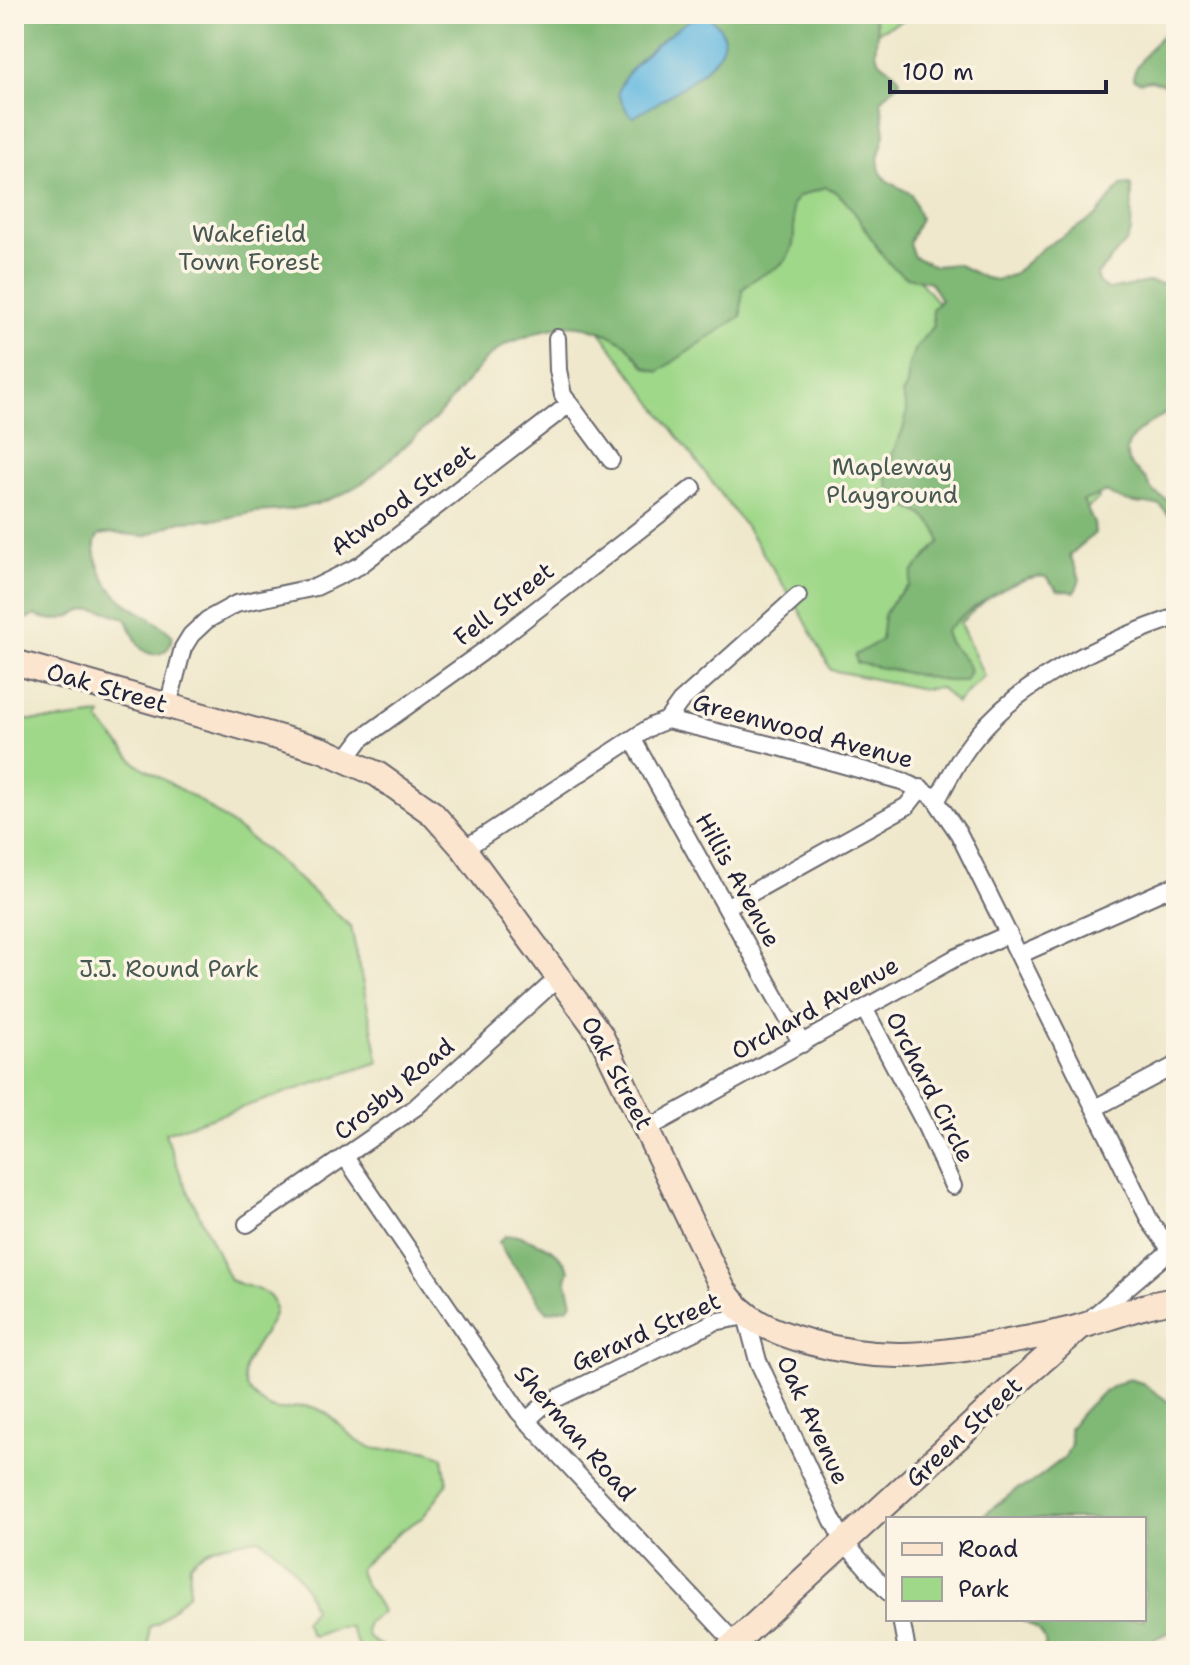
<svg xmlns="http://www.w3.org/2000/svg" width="1190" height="1665" font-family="'Shantell Sans',sans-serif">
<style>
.green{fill:#a0d88a;stroke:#617d62;stroke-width:2}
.forest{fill:#80b876;stroke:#516d58;stroke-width:2}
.water{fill:#65b9e1;stroke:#446e8e;stroke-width:2}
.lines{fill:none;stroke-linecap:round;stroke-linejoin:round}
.street-casing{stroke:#6a676e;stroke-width:20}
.secondary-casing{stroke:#6a676e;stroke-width:28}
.street{stroke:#fff;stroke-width:16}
.secondary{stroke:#fbe5cf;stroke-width:24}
.labels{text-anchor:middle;stroke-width:7;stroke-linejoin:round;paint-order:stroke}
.park-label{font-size:24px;fill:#485953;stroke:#fcf5e5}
.street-label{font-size:24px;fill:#22223b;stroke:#fcf5e5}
</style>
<rect width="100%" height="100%" fill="#fcf5e5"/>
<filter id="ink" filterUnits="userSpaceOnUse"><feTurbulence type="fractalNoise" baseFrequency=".0125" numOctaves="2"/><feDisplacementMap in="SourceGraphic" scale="16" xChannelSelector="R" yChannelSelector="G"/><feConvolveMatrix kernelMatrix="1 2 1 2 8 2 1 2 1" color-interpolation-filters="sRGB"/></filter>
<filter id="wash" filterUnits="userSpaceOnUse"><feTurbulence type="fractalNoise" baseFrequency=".006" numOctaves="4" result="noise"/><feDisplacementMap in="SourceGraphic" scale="32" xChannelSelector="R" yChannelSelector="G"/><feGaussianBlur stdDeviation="1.8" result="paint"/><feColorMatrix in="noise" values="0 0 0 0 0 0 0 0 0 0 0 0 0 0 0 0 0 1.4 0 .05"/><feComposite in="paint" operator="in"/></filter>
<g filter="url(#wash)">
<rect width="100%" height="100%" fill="#efe8cc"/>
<path class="green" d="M 14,14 L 918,14 L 877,32 L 725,45 L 1099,498 L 960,623 L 984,676 L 956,703 L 941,688 L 923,689 L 831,670 L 800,611 L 750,533 L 559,277 Z
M 101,715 L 99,721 L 137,764 L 202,802 L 273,856 L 351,927 L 379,1062 L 165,1133 L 182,1178 L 230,1280 C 241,1286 260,1287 269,1296 C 296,1321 215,1363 256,1398 C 283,1422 288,1402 312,1407 C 333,1412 344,1433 361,1443 C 389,1459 413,1439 443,1457 L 447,1484 L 423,1517 L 401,1531 L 359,1568 C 360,1585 377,1596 382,1612 L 368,1622 C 361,1642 380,1644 393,1651 L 360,1651 L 350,1627 L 338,1627 L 314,1636 L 310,1634 L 304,1621 L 313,1609 L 312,1606 C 304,1578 284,1555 260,1539 C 235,1541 207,1544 190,1564 L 189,1593 L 158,1623 L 149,1627 L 149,1651 L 14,1651 L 14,720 L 58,720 Z"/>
<path class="forest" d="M 14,14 L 872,14 C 882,34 874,36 876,52 C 878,67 896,67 900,81 L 881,100 L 885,134 L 878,159 L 880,171 L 886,180 L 911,194 L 920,218 L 909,243 L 914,257 L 935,266 L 957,264 L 985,278 L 996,280 L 1012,275 L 1043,248 L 1096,216 L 1121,185 L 1130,184 L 1132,188 L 1131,232 L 1126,242 L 1097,275 L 1098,282 L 1108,290 L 1148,282 L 1163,284 L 1176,275 L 1176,415 L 1167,413 C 1152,421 1120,438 1128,460 C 1131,468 1140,473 1146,479 C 1148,482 1149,487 1152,490 C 1161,500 1175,498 1176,517 L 1171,518 L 1160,505 C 1138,504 1125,504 1106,492 L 1083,501 L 1094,523 L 1095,533 L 1070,555 L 1080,579 L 1075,592 L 1058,590 L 1046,577 C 1020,572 964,613 945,631 C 948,650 966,654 970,671 L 965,681 L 947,681 L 857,663 L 855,655 L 881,640 L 884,615 L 894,599 L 909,586 L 913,571 L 940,542 C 938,523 918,509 901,506 L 889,489 L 885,471 L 904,427 L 907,411 L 902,394 C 911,383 906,377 909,364 C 913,350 924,336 934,326 L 932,309 L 941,300 L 930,282 C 922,280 912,279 905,276 C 874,261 858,198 826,187 L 798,197 L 792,205 C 795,230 799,255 774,269 C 761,276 752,279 742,290 L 741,316 L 658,372 L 645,367 L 626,344 L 608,334 L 586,327 L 570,325 L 544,330 L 506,344 L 486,359 L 435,419 L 367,480 L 341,495 L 314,505 L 286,510 L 255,512 L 222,519 L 181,521 L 145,536 L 112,533 L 99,535 C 92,544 95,553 98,564 C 114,610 144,607 173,636 C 171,644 167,653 157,654 C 136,657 134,629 125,618 C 117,616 108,611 99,610 C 72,607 68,629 35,615 L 25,619 L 14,631 Z
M 1176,23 L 1176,88 L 1151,80 L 1140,82 L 1133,79 C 1133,64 1164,32 1176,23 Z
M 518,1235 C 542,1246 555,1244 569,1270 L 566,1279 L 572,1302 L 569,1307 L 548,1312 C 538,1302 533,1292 525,1280 C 515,1266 506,1259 499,1242 L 505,1236 Z
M 1129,1379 L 1142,1383 L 1176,1407 L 1176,1631 C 1161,1632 1153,1643 1140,1646 C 1130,1649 1123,1646 1114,1651 L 1044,1651 C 1050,1633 1033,1627 1020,1619 L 1144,1619 L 1144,1519 L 979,1519 L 1017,1489 L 1030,1484 L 1065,1457 L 1071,1444 L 1069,1429 C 1083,1408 1105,1387 1129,1379 Z"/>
<path class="water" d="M 699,14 C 709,15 713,19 719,27 C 745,58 655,103 634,117 L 628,113 L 618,94 C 622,67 676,28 699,14 Z"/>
</g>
<g filter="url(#ink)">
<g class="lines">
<defs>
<path id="street" d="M 557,338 L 558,370 L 563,395 L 611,460
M 168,705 L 183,648 L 191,635 L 207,620 L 236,604 L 316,587 L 359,566 L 568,405
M 667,720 L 680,702 L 798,596
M 633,740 L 802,1044
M 346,759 L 361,739 L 481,653 L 693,488
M 937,800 C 949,778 960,756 976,737 C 1023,678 1106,641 1176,617
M 464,849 L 652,726 L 667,720 L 783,748 L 902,781 L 933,796 L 959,834 L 1151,1223 L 1171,1250 L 1176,1246
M 726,907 L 907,806 L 921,788
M 1019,955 L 1176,885
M 865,1010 L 923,1120 L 953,1186
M 1095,1108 L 1176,1065
M 647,1129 L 955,958 L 1009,934
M 346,1158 L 519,1412 L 735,1643
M 247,1224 L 416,1107 L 559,977
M 1090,1319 L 1171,1250
M 526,1421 L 545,1404 L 714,1322 L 746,1316 L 758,1361 L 832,1519 L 844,1542 L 888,1592
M 901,1619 L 907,1651"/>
<path id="secondary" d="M 14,662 L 323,750 L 377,774 L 432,813 L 464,849 L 600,1034 L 723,1289 C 744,1321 774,1332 809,1342 C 880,1362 926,1356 997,1344 C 1023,1339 1050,1335 1076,1328 C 1110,1318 1140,1305 1176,1300
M 726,1651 L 1017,1383 L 1078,1329"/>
</defs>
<use href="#street" class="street-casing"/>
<use href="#secondary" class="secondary-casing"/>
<use href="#street" class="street"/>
<use href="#secondary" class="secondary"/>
</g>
</g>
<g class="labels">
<g class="park-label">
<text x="249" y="242">Wakefield<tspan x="249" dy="28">Town Forest</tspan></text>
<text x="892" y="475">Mapleway<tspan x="892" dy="28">Playground</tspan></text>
<text x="169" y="977">J.J. Round Park</text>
</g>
<g class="street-label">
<text transform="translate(403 500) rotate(-36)" y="8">Atwood Street</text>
<text transform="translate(504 604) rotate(-38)" y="8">Fell Street</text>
<text transform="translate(107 688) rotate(16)" y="8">Oak Street</text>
<text transform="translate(803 731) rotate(15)" y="8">Greenwood Avenue</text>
<text transform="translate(738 880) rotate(61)" y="8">Hillis Avenue</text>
<text transform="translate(815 1008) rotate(-29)" y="8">Orchard Avenue</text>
<text transform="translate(617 1073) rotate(62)" y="8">Oak Street</text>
<text transform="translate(930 1087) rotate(63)" y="8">Orchard Circle</text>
<text transform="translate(394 1089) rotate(-39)" y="8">Crosby Road</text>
<text transform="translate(646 1332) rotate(-24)" y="8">Gerard Street</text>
<text transform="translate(813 1420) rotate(65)" y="8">Oak Avenue</text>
<text transform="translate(964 1432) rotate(-43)" y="8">Green Street</text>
<text transform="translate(575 1433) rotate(49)" y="8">Sherman Road</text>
</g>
</g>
<rect width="1190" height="1665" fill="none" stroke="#fcf5e5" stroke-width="48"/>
<rect x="886" y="1517" width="260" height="104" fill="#fcf5e5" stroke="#a5a1a1" stroke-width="2"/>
<rect x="902" y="1543" width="40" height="12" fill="#fbe5cf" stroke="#a5a1a1" stroke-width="2"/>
<text x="958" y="1557" font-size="24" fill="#22223b">Road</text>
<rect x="902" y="1577" width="40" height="24" fill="#a0d88a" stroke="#a5a1a1" stroke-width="2"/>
<text x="958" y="1597" font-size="24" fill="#22223b">Park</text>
<path d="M890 80v12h216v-12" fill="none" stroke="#22223b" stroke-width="4"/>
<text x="902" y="80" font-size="24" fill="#22223b" stroke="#fcf5e5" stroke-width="6" paint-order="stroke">100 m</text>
</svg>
